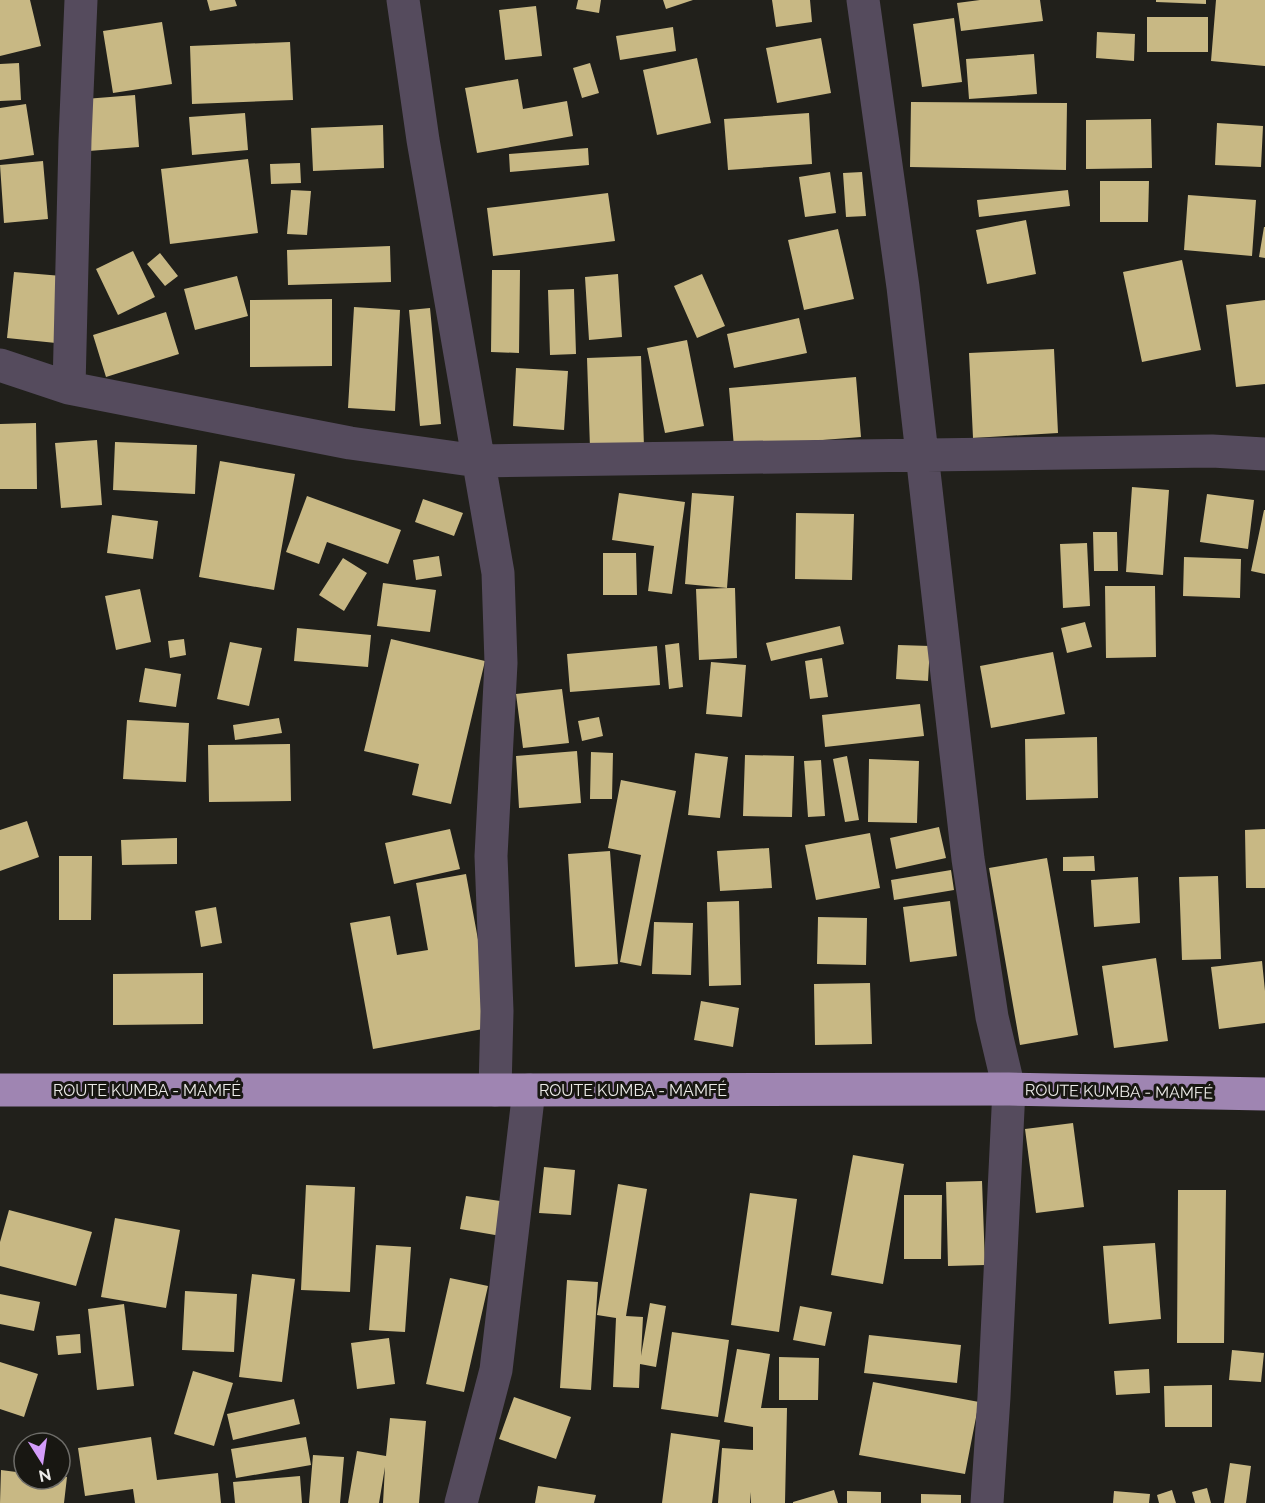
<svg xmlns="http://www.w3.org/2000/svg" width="1265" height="1503" font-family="Raleway,sans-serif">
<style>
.building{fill:#c8b884}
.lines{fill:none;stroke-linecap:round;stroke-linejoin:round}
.minor{stroke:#554b5d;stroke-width:33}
.highway{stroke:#9f85b2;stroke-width:33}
.labels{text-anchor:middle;stroke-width:6;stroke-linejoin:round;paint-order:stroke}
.street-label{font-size:16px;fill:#edece9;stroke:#181712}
</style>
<rect width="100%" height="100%" fill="#21201b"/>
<path class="building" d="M 0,0 L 30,0 L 41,46 L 0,56 Z
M 207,0 L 235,0 L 237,6 L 210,11 Z
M 578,0 L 601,0 L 599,13 L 576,9 Z
M 663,0 L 693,0 L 666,9 Z
M 772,0 L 810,0 L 812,22 L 776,27 Z
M 980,0 L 1040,0 L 1043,21 L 961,31 L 957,3 Z
M 1156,0 L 1206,0 L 1206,4 L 1156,2 Z
M 1216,0 L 1265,0 L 1265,66 L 1211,61 Z
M 536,6 L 542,56 L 505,60 L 499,10 Z
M 1147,17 L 1208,17 L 1208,52 L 1147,52 Z
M 954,18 L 962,82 L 922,87 L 913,24 Z
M 162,22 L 172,84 L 113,93 L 103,31 Z
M 673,27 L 676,51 L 620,60 L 616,36 Z
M 1097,32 L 1135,34 L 1134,61 L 1096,58 Z
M 821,38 L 831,93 L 777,103 L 766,48 Z
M 290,42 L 293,100 L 192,104 L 190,46 Z
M 1034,54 L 1037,94 L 969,99 L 966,59 Z
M 697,58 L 711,123 L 657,135 L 643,70 Z
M 19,63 L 21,100 L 0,101 L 0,64 Z
M 590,63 L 599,93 L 582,98 L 573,68 Z
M 518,79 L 523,109 L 567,101 L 573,136 L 477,153 L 465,88 Z
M 135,95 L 139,147 L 89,151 L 85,99 Z
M 911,102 L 1067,103 L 1066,170 L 910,167 Z
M 26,104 L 34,155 L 0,160 L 0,108 Z
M 245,113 L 248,150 L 192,155 L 189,117 Z
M 809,113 L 812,164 L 728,170 L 724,119 Z
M 1151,119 L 1152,168 L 1086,169 L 1086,120 Z
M 1217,123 L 1263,126 L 1261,167 L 1215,165 Z
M 383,125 L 384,168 L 313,171 L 311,128 Z
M 588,148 L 589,165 L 510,172 L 509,154 Z
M 248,159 L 258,233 L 170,244 L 161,169 Z
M 43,161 L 48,219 L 4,223 L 0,165 Z
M 300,163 L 301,183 L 271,184 L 270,164 Z
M 830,172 L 836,213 L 805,217 L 799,177 Z
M 862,172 L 866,216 L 846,217 L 843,173 Z
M 1100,181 L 1149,181 L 1148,222 L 1100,222 Z
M 291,190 L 311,191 L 307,235 L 287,234 Z
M 1068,190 L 1070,206 L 979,217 L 977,200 Z
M 608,193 L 615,241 L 493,256 L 487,208 Z
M 1188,195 L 1256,200 L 1252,256 L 1184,250 Z
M 1026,220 L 1036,274 L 987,284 L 976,230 Z
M 1264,227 L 1265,227 L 1265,258 L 1259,257 Z
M 838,229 L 854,299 L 804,310 L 788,240 Z
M 390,246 L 391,282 L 288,285 L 287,250 Z
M 133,251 L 155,297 L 118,315 L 96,269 Z
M 160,253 L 178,276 L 165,286 L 147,264 Z
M 1182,260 L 1201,350 L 1142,362 L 1123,272 Z
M 492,270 L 520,270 L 519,353 L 491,352 Z
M 14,272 L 62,276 L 56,343 L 7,338 Z
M 618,274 L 622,337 L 589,340 L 585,277 Z
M 702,274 L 725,326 L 697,338 L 674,286 Z
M 237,276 L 248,316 L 195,330 L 184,289 Z
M 574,289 L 576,354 L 550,355 L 548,290 Z
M 332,299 L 332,366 L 250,367 L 250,300 Z
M 1265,300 L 1265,384 L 1236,387 L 1226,305 Z
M 354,307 L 400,310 L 395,411 L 348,408 Z
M 430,308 L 441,424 L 420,426 L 409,310 Z
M 166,312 L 179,354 L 106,377 L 93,335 Z
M 799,318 L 807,353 L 734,368 L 727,334 Z
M 687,340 L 704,426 L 665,433 L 647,348 Z
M 1054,349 L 1058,433 L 973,438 L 969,353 Z
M 641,356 L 644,447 L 590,448 L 587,358 Z
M 516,368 L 568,371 L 564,430 L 513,426 Z
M 856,377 L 861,437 L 734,447 L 729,388 Z
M 36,423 L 37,489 L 0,489 L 0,424 Z
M 97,440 L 102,505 L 61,508 L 55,443 Z
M 115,442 L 197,445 L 195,494 L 113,490 Z
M 220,461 L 295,474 L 274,590 L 199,577 Z
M 1132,487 L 1169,490 L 1163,575 L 1126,572 Z
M 619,493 L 685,502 L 672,594 L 648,591 L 654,546 L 612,540 Z
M 692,493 L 734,496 L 727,588 L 685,584 Z
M 1207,494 L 1254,500 L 1248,549 L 1200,542 Z
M 307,496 L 401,530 L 388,564 L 327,542 L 319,564 L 286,552 Z
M 423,499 L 463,513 L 454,536 L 415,522 Z
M 1264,510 L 1265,510 L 1265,574 L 1251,571 Z
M 796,513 L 854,514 L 852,580 L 795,579 Z
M 112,515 L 158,521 L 153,559 L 107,553 Z
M 1093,532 L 1117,532 L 1118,571 L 1094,571 Z
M 1087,543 L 1090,606 L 1063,608 L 1060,544 Z
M 603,553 L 636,553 L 637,595 L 603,595 Z
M 439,556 L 442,576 L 416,580 L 413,560 Z
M 1184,557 L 1241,559 L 1240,598 L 1183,596 Z
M 343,558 L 367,573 L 344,611 L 319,595 Z
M 383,583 L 436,590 L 430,632 L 377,626 Z
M 1105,586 L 1155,586 L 1156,657 L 1106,658 Z
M 730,588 L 735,588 L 737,658 L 699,660 L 696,589 Z
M 140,589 L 151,642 L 116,650 L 105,596 Z
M 1085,622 L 1092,647 L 1067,653 L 1061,628 Z
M 840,626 L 844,644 L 771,661 L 766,643 Z
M 297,628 L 371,635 L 368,667 L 294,661 Z
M 184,639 L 186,655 L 170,658 L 168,641 Z
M 391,639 L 485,661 L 451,804 L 412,795 L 419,764 L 364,751 Z
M 230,642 L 262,648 L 249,706 L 217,699 Z
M 679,643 L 683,687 L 669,689 L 665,645 Z
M 898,645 L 930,646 L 928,681 L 896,679 Z
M 657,646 L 660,685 L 570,692 L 567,654 Z
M 1053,652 L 1065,714 L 991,728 L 980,666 Z
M 822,658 L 828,697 L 810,699 L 805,661 Z
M 711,662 L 746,665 L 742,717 L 706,714 Z
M 145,668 L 181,674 L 176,707 L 139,702 Z
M 562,689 L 569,743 L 523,748 L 516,694 Z
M 920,704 L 924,736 L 825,747 L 822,715 Z
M 599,717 L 603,736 L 582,741 L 578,721 Z
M 279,718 L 282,733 L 235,740 L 233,725 Z
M 127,720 L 189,723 L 186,782 L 123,779 Z
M 1097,737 L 1098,798 L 1026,800 L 1025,739 Z
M 290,744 L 291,801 L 209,802 L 208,745 Z
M 577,751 L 581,803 L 519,808 L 516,756 Z
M 591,752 L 613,753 L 612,799 L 590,799 Z
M 695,753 L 728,757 L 720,818 L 688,815 Z
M 745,755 L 794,756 L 792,817 L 743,816 Z
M 847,756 L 859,820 L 845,822 L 833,759 Z
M 869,759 L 919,761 L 917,823 L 868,822 Z
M 821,760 L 825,816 L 808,817 L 804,761 Z
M 621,780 L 676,791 L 641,966 L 620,962 L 641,855 L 608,848 Z
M 27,821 L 39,857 L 0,871 L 0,830 Z
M 939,827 L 946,858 L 896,869 L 890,838 Z
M 450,829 L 460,869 L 394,884 L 385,843 Z
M 1265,829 L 1265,888 L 1246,888 L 1245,830 Z
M 870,833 L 880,888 L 816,900 L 805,845 Z
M 177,838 L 177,864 L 122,865 L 121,840 Z
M 769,848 L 772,888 L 720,891 L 717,851 Z
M 610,851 L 618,964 L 575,967 L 568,854 Z
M 59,856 L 92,856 L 91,920 L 59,920 Z
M 1094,856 L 1095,871 L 1063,871 L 1063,857 Z
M 1047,858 L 1078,1035 L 1020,1045 L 989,868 Z
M 951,870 L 954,890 L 894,900 L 891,880 Z
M 466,874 L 494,1027 L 373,1049 L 350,923 L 390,916 L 397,955 L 428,950 L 416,883 Z
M 1218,876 L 1221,959 L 1182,960 L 1179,877 Z
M 1138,877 L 1140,923 L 1094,927 L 1091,880 Z
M 739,901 L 741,985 L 709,986 L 707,902 Z
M 950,901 L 957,956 L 910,962 L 903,907 Z
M 216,907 L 222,943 L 201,947 L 195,911 Z
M 818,917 L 867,918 L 866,965 L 817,964 Z
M 654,922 L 693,923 L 691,975 L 652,974 Z
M 1156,958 L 1168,1041 L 1114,1048 L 1102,966 Z
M 1262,961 L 1265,991 L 1265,1023 L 1219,1029 L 1211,967 Z
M 203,973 L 203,1024 L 113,1025 L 113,974 Z
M 870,983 L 872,1044 L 815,1045 L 814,984 Z
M 701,1001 L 739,1008 L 733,1047 L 694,1040 Z
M 1073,1123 L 1084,1207 L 1036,1213 L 1025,1129 Z
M 853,1155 L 904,1164 L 883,1284 L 831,1275 Z
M 544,1167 L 575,1170 L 571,1215 L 539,1213 Z
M 982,1181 L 985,1265 L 948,1266 L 946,1182 Z
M 618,1184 L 647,1189 L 626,1316 L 643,1317 L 641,1356 L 650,1303 L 666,1306 L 656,1367 L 640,1364 L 639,1388 L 613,1387 L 616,1318 L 597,1315 Z
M 306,1185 L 355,1187 L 350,1292 L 301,1290 Z
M 1178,1190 L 1226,1190 L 1224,1343 L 1177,1343 Z
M 750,1193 L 797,1199 L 779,1332 L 731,1325 Z
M 904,1195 L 942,1195 L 941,1259 L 904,1259 Z
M 466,1196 L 507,1202 L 501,1236 L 460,1229 Z
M 9,1210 L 92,1232 L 76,1286 L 0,1266 L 0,1242 Z
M 115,1218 L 180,1230 L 166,1308 L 101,1297 Z
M 1155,1243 L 1161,1319 L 1109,1324 L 1103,1246 Z
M 376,1245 L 411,1247 L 405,1332 L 369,1330 Z
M 252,1274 L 295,1279 L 282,1382 L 239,1377 Z
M 450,1278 L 488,1286 L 464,1392 L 426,1384 Z
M 567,1280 L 598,1282 L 591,1390 L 560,1388 Z
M 185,1291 L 237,1294 L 234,1352 L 182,1350 Z
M 0,1294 L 40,1302 L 34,1331 L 0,1324 Z
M 124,1304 L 134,1386 L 97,1390 L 88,1309 Z
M 800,1306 L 832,1312 L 825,1346 L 793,1340 Z
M 672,1332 L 729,1340 L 718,1417 L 661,1409 Z
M 80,1334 L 81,1353 L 58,1355 L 56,1336 Z
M 869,1335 L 961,1345 L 957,1383 L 864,1373 Z
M 389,1338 L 395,1384 L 357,1389 L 351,1343 Z
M 737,1349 L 770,1354 L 761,1408 L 787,1408 L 785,1503 L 751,1503 L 751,1492 L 750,1503 L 718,1503 L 722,1448 L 753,1450 L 753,1427 L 724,1422 Z
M 1232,1350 L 1264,1353 L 1261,1382 L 1229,1380 Z
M 779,1357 L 819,1358 L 818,1400 L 779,1400 Z
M 0,1362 L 38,1374 L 24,1417 L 0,1409 Z
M 1149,1369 L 1150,1393 L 1116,1395 L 1114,1371 Z
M 193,1371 L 233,1383 L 214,1446 L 174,1434 Z
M 873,1382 L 979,1402 L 965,1474 L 859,1455 Z
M 1212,1385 L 1212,1427 L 1165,1427 L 1164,1386 Z
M 514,1397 L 571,1417 L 556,1459 L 499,1439 Z
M 294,1399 L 300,1424 L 233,1440 L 227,1414 Z
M 390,1418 L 426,1421 L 419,1503 L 383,1503 L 385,1467 L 379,1503 L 348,1503 L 357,1451 L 386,1456 Z
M 671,1433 L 720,1440 L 712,1503 L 662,1503 Z
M 151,1437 L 157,1480 L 218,1473 L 221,1503 L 135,1503 L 133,1489 L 85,1496 L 78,1448 Z
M 306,1437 L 311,1465 L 236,1478 L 231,1449 Z
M 313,1455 L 344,1457 L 340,1503 L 309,1503 Z
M 1230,1463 L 1251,1466 L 1246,1503 L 1224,1503 Z
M 1,1470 L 24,1473 L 24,1479 L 60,1479 L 60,1476 L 67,1477 L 64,1503 L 0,1503 Z
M 300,1476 L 302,1503 L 235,1503 L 233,1482 Z
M 538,1486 L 596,1495 L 594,1503 L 535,1503 Z
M 1207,1488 L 1211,1503 L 1195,1503 L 1192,1492 Z
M 834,1490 L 838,1503 L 793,1503 L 793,1502 Z
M 1172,1490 L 1176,1503 L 1159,1503 L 1157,1495 Z
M 847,1491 L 881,1492 L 881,1503 L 847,1503 Z
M 1114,1491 L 1150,1494 L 1149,1503 L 1113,1503 Z
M 921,1494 L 961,1495 L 961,1503 L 921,1503 Z"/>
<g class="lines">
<path class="minor" d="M 403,0 L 423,140 L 498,573 L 501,663 L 491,856 L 497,1011 L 495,1090
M 863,0 L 903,287 L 968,859 L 992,1017 L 1009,1089 L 994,1397 L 987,1503
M 0,365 L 69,388 L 350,443 L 478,461 L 1212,451 L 1265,454
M 69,388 L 75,140 L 81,0
M 461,1503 L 496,1370 L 529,1090"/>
<path class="highway" d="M 0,1090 L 495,1090 L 1009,1089 L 1265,1094"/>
</g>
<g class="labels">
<g class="street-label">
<text x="147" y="1096">ROUTE KUMBA - MAMFÉ</text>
<text x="633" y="1096">ROUTE KUMBA - MAMFÉ</text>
<text transform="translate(1119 1091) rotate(1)" y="6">ROUTE KUMBA - MAMFÉ</text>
</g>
</g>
<g transform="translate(42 1461) rotate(168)"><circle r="28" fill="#181712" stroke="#6d6c68" stroke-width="1.5"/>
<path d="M0-4.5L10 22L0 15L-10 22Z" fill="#d49cfb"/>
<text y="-9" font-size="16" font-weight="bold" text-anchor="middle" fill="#edece9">N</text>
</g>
</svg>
